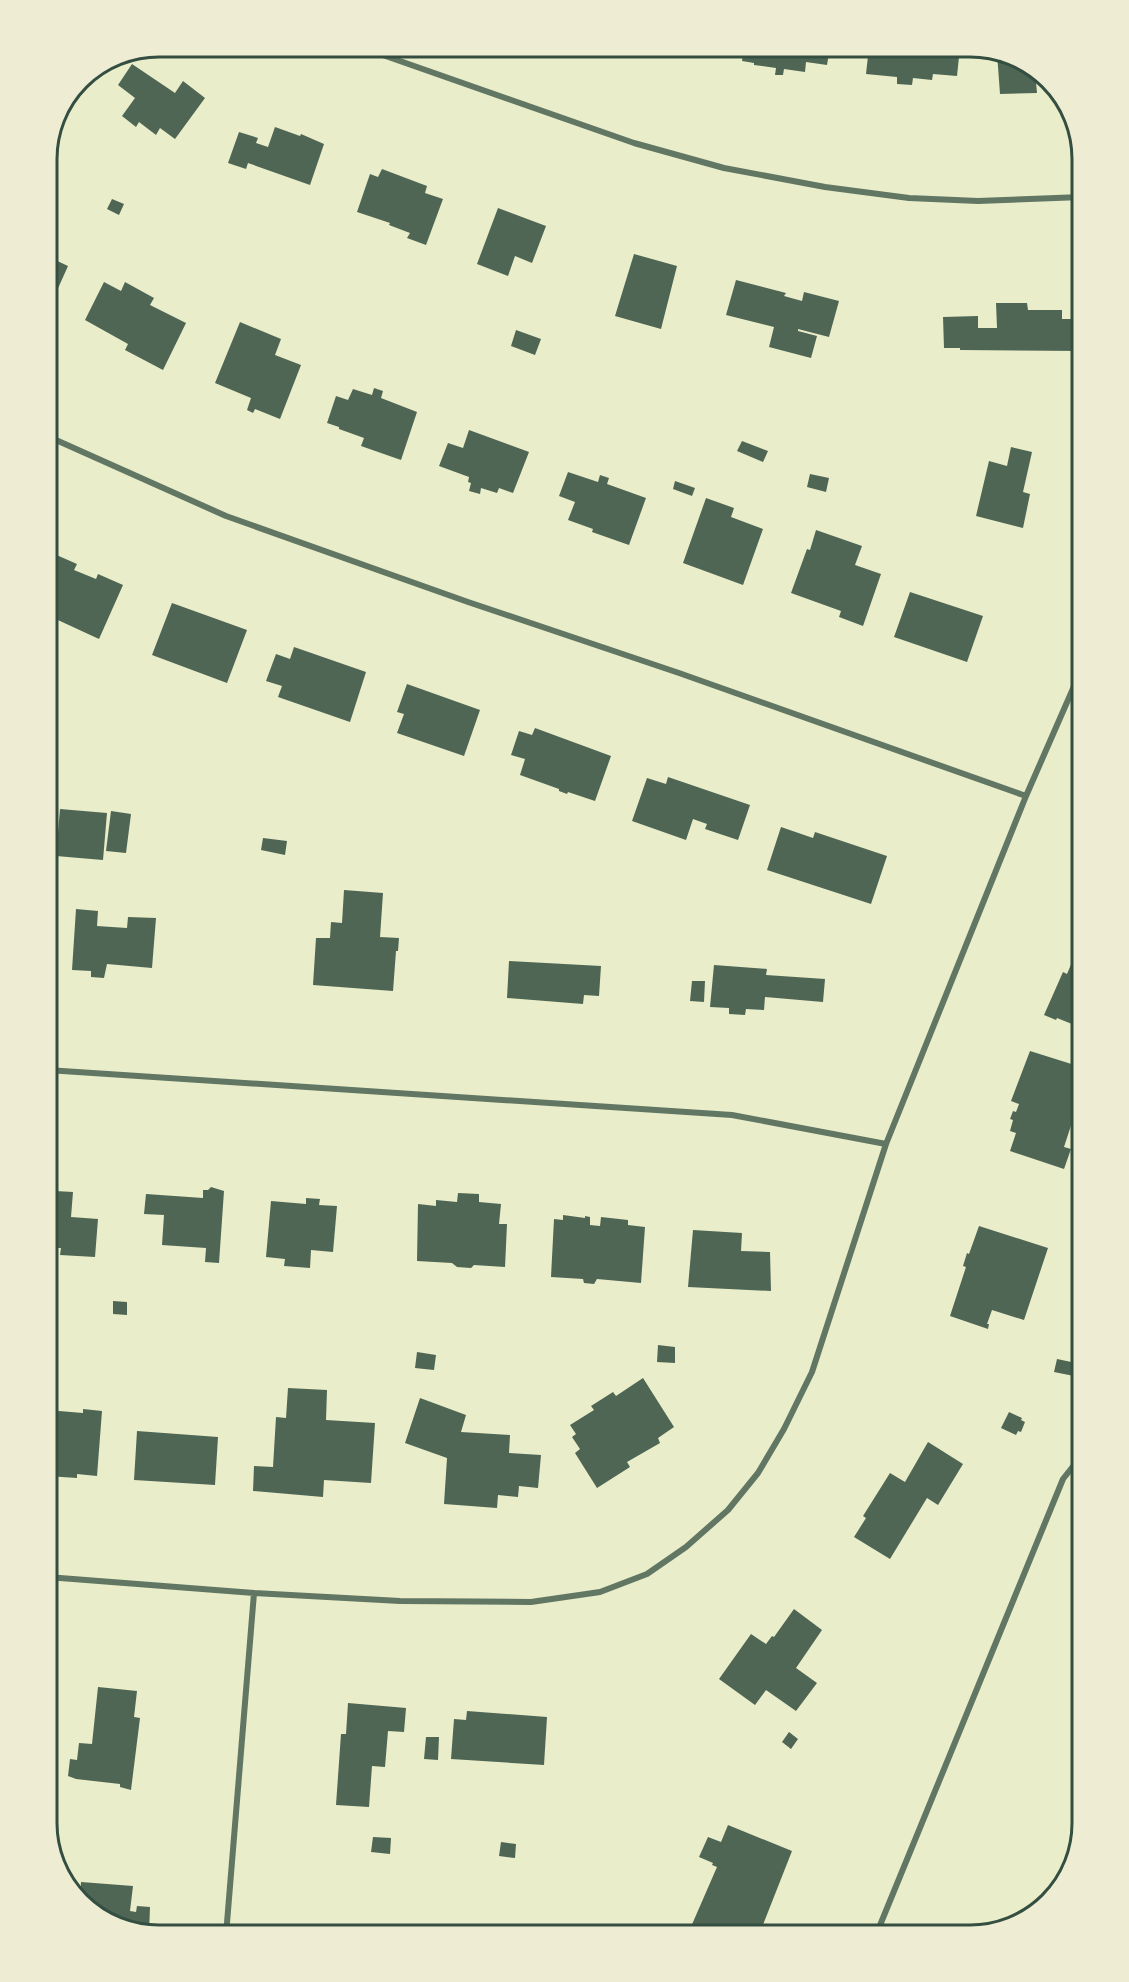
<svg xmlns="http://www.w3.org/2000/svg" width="1129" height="1982" font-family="Ubuntu,sans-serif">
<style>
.building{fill:#4f6655}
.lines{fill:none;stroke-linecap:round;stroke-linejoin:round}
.minor{stroke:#617663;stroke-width:6}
.rim{fill:none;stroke:#344e41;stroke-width:3}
</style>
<rect width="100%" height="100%" fill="#e9edc9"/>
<path class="building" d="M 744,47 L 830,47 L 827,65 L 806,62 L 805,72 L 784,69 L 783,75 L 775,75 L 776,68 L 754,65 L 754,63 L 742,61 Z
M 869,47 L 960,47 L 957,76 L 933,74 L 932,80 L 913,78 L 912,85 L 897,84 L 897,77 L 866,74 Z
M 997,53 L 1033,66 L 1046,81 L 1036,82 L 1037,93 L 1000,94 Z
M 132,64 L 175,93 L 183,81 L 205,98 L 175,139 L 160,128 L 156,135 L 139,122 L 136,127 L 122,116 L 135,98 L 118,85 Z
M 275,127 L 300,136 L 301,134 L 324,144 L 310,185 L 248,163 L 246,169 L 228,163 L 239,132 L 258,138 L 256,143 L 268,147 Z
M 382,169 L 427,186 L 425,193 L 443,199 L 426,245 L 407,238 L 410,233 L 389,225 L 390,223 L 357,212 L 370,174 L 378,177 Z
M 112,199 L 124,204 L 119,215 L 107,209 Z
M 498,208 L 546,226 L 532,263 L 515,256 L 508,276 L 477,264 Z
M 47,254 L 52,256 L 51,258 L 68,266 L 51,304 L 47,301 Z
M 634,254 L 677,266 L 661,329 L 615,316 Z
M 736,280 L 786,293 L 784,296 L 802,301 L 804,292 L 839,301 L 829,337 L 798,329 L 798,331 L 817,336 L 811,358 L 769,347 L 774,327 L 726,315 Z
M 104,282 L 121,291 L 125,282 L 154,298 L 150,305 L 186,323 L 163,370 L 125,350 L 128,344 L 85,320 Z
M 996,303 L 1027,303 L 1028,310 L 1062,310 L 1062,319 L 1079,319 L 1080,351 L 960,350 L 960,348 L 944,348 L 943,317 L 978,316 L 978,328 L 997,328 Z
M 240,322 L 281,339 L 275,355 L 301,365 L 280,419 L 255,409 L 253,413 L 247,410 L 251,398 L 215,383 Z
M 516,330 L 541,339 L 535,355 L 511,346 Z
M 374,388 L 383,391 L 381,398 L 417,412 L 401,460 L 361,446 L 364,438 L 339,429 L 339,427 L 327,423 L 336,396 L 348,400 L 353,389 L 372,395 Z
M 469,430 L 529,452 L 513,493 L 499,488 L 497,493 L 481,488 L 480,494 L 469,491 L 471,483 L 468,482 L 469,477 L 439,466 L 448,443 L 463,448 Z
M 742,441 L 768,451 L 763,462 L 737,451 Z
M 1011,447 L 1032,452 L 1023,492 L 1030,494 L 1023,528 L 976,516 L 989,461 L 1007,466 Z
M 568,472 L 598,482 L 600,475 L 609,478 L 607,484 L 646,498 L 629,545 L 592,532 L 593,529 L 568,520 L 575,502 L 559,496 Z
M 810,474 L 829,478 L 826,492 L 807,487 Z
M 675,481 L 695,488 L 692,496 L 673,489 Z
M 706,498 L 734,508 L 731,517 L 763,529 L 743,585 L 683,563 Z
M 816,530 L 862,546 L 855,565 L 881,574 L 863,626 L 839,617 L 841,611 L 791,593 L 807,549 L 810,550 Z
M 52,553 L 77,564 L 74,570 L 96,579 L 98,574 L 123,585 L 99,639 L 47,615 L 47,557 L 49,559 Z
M 910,592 L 983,616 L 967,662 L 894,637 Z
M 172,603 L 247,630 L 227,683 L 152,655 Z
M 294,647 L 366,672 L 350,722 L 278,697 L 282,686 L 266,681 L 276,654 L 290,659 Z
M 407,684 L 480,710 L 464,756 L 397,733 L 404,714 L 397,712 Z
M 535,728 L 611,756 L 595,801 L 568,792 L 567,794 L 559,791 L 559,789 L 520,775 L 525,759 L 511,755 L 519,731 L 532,735 Z
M 668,777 L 750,805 L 738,840 L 705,829 L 707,824 L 693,819 L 686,840 L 632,821 L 647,778 L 666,784 Z
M 60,809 L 107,813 L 103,860 L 56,856 Z
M 111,811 L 131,814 L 126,853 L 106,851 Z
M 781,827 L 813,838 L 815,832 L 887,856 L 871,904 L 767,870 Z
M 263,838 L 287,841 L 285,855 L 261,850 Z
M 344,890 L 383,893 L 380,937 L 399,938 L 398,951 L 396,951 L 393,991 L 313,985 L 316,938 L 330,938 L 331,922 L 342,923 Z
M 76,909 L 98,911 L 97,926 L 127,928 L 128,917 L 156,918 L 152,968 L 107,964 L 104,978 L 91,977 L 91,971 L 72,970 Z
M 1082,928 L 1082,1028 L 1057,1018 L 1056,1020 L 1044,1015 L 1063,972 L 1067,974 L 1077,950 L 1074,948 Z
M 509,961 L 601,966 L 599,996 L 584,995 L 583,1004 L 507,998 Z
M 714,965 L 767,969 L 766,975 L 825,979 L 823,1002 L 765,997 L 764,1010 L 746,1009 L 745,1015 L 729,1014 L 729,1008 L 710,1007 Z
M 692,981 L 705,981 L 704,1002 L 690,1001 Z
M 1030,1051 L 1081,1067 L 1079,1073 L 1082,1074 L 1082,1102 L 1079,1101 L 1064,1147 L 1071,1149 L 1064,1169 L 1010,1151 L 1016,1133 L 1010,1131 L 1013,1120 L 1010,1119 L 1013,1111 L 1016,1112 L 1019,1104 L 1011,1101 Z
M 47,1186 L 55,1186 L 55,1191 L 73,1192 L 71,1217 L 98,1219 L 95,1257 L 60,1255 L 61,1248 L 50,1248 L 50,1241 L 47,1240 Z
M 211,1187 L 224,1191 L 219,1263 L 205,1262 L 206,1248 L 162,1245 L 164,1215 L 144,1214 L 146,1194 L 203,1198 L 203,1190 L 208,1190 Z
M 458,1193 L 479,1194 L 479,1202 L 501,1204 L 499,1224 L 507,1224 L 505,1267 L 474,1265 L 471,1268 L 457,1267 L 452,1263 L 417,1261 L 418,1204 L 436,1206 L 436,1200 L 457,1202 Z
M 306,1198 L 320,1199 L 319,1205 L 337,1206 L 333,1252 L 311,1250 L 310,1268 L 284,1266 L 285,1259 L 266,1257 L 271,1201 L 306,1204 Z
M 563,1215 L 585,1218 L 585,1216 L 590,1217 L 590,1225 L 600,1226 L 601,1217 L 628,1220 L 628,1225 L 645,1227 L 641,1283 L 597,1279 L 594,1284 L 584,1283 L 583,1279 L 551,1277 L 554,1219 L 563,1220 Z
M 979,1226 L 1048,1248 L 1024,1320 L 992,1310 L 987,1324 L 989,1324 L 988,1329 L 950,1316 L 966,1267 L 963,1266 L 967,1253 L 969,1254 Z
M 693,1230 L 742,1233 L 741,1251 L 770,1252 L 771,1291 L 688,1287 Z
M 113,1301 L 127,1302 L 127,1315 L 113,1314 Z
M 658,1345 L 675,1347 L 675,1363 L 657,1362 Z
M 417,1352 L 436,1355 L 434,1370 L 415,1368 Z
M 1057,1359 L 1076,1363 L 1074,1376 L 1054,1372 Z
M 643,1378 L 674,1427 L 658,1438 L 660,1443 L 627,1462 L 630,1467 L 597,1488 L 575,1453 L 580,1449 L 572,1437 L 576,1434 L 570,1425 L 594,1410 L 591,1406 L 613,1392 L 616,1396 Z
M 288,1388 L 327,1390 L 326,1420 L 375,1423 L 371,1483 L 324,1480 L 323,1497 L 253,1491 L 254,1466 L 273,1467 L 276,1417 L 286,1418 Z
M 420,1398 L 466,1415 L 461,1432 L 510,1435 L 509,1453 L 541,1455 L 538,1488 L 519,1486 L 518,1497 L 498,1495 L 497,1508 L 444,1504 L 447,1458 L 405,1443 Z
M 83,1409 L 102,1411 L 97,1476 L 77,1474 L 77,1478 L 47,1476 L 47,1410 L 83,1413 Z
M 1009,1412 L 1022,1418 L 1021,1420 L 1025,1422 L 1021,1432 L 1018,1431 L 1016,1435 L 1001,1428 Z
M 137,1431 L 218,1437 L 215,1485 L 134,1480 Z
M 928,1442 L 963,1464 L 938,1505 L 927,1498 L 890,1559 L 854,1537 L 866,1518 L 863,1516 L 890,1473 L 905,1482 Z
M 794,1609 L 822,1630 L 796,1668 L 817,1683 L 796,1711 L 766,1690 L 755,1705 L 719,1679 L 751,1634 L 766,1644 L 772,1636 L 774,1637 Z
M 98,1687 L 137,1691 L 134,1717 L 140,1718 L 131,1790 L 120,1787 L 120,1784 L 76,1779 L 68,1776 L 70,1759 L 77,1760 L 79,1743 L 92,1744 Z
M 348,1703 L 406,1708 L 404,1732 L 388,1731 L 385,1767 L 372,1766 L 369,1807 L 336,1805 L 341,1734 L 346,1734 Z
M 467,1711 L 547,1717 L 544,1765 L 451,1759 L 454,1719 L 466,1720 Z
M 789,1732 L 798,1739 L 791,1749 L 782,1742 Z
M 426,1737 L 439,1737 L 438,1760 L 424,1759 Z
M 728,1825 L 792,1851 L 759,1935 L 706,1935 L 690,1929 L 717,1867 L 712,1865 L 713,1863 L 699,1857 L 708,1837 L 721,1842 Z
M 373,1837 L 391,1838 L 390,1854 L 371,1852 Z
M 501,1842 L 516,1844 L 515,1858 L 499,1856 Z
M 81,1882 L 133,1886 L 130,1911 L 136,1912 L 137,1906 L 150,1907 L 149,1934 L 96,1917 L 80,1898 Z
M 345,1925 L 364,1926 L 364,1935 L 344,1935 Z"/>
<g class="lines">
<path class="minor" d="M 360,47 L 634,143 L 724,168 L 825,187 L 909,198 L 978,201 L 1082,197
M 47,436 L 226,516 L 468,602 L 679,673 L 1026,796
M 47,1070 L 732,1115 L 886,1144
M 47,1577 L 254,1593 L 400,1601 L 531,1602 L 600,1592 L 647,1574 L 686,1547 L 728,1510 L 758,1473 L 784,1429 L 812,1372 L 886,1144 L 1026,796 L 1082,668
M 226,1935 L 254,1593
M 876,1935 L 1063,1479 L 1082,1455"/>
</g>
<path d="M0 0H1129V1982H0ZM159 57H970A102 102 0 0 1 1072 159V1823A102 102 0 0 1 970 1925H159A102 102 0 0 1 57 1823V159A102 102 0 0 1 159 57Z" fill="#eeecd3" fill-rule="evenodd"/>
<path class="rim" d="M159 57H970A102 102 0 0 1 1072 159V1823A102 102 0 0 1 970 1925H159A102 102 0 0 1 57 1823V159A102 102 0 0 1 159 57Z"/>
</svg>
